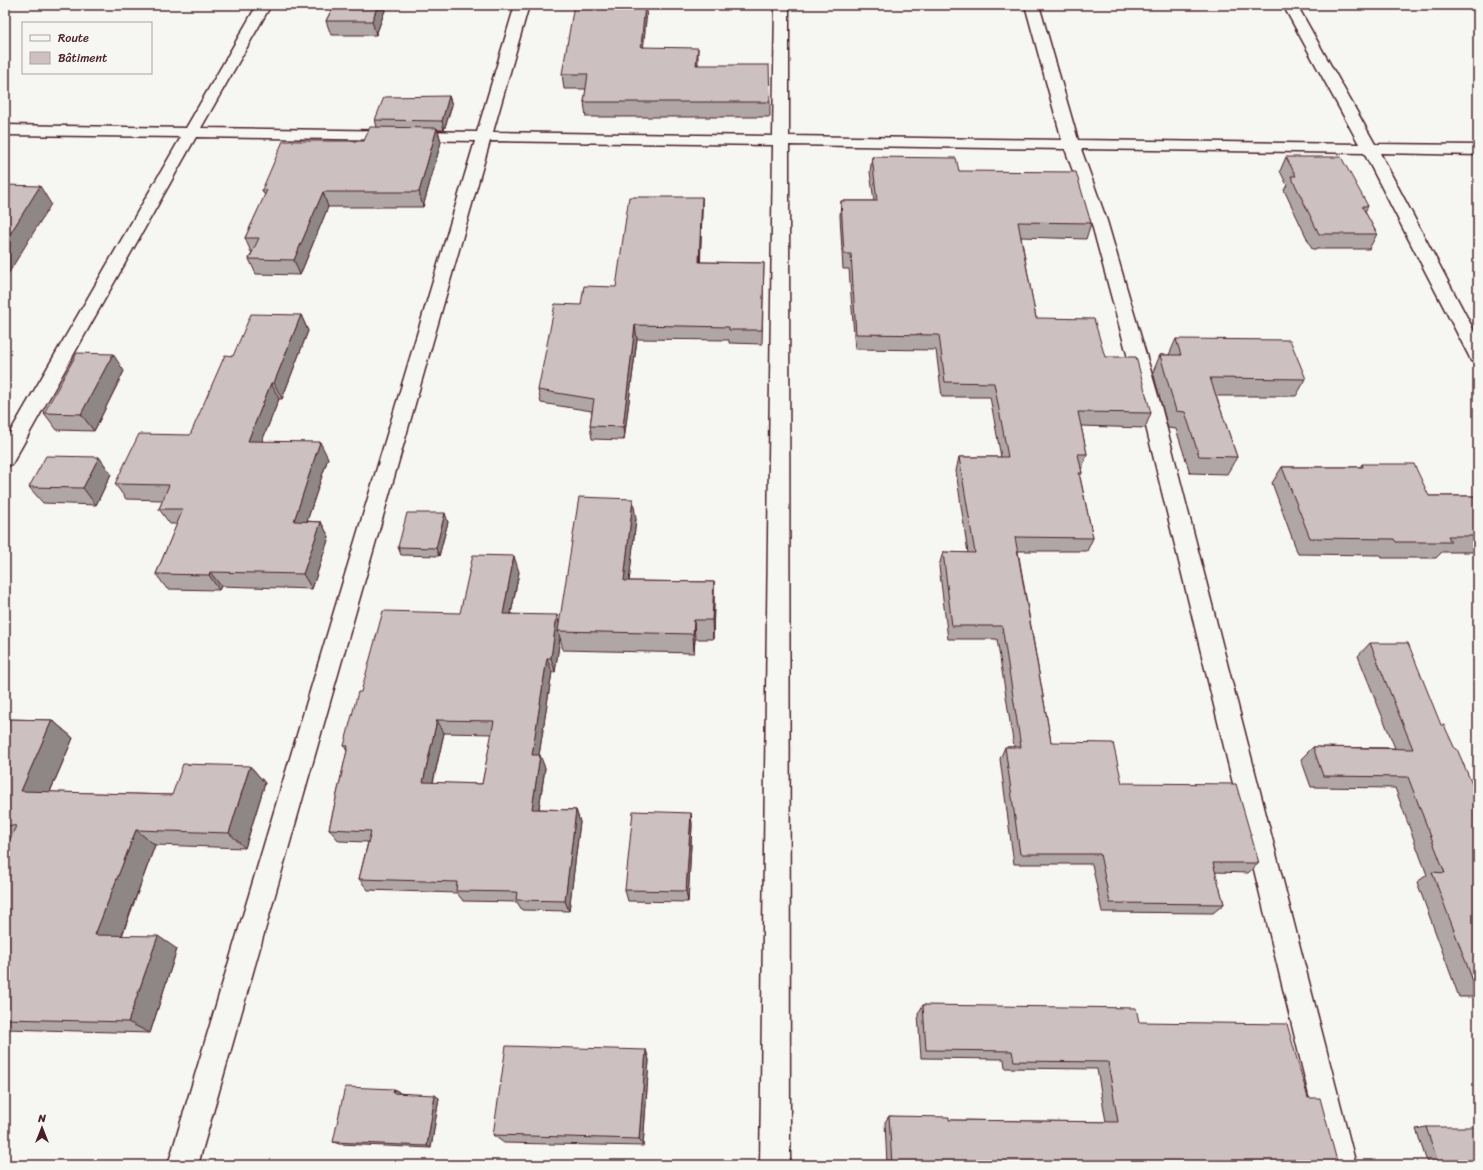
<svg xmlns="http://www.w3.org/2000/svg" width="1483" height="1170" font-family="Sriracha,sans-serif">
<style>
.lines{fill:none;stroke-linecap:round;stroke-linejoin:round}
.minor-casing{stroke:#4a1f2b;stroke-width:3}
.minor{fill:#f6f6f2;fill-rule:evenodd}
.wall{fill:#afa6a5;stroke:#4a1f2b;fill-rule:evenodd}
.shaded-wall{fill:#8f8786;stroke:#4a1f2b}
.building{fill:#ccc1c0;stroke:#4a1f2b;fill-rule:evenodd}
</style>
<rect width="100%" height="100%" fill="#f6f6f2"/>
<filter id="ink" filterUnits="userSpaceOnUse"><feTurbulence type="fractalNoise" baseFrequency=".025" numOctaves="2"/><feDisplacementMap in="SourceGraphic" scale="8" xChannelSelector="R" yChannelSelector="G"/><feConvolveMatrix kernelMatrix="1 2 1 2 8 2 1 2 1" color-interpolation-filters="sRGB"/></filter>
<g filter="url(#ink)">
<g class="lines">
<defs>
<path id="minor" d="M 257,5 L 271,5 L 201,128 L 477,132 L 515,5 L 529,5 L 493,132 L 773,136 L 775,5 L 789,5 L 789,136 L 1062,140 L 1025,5 L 1039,5 L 1078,140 L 1359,144 L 1283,5 L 1297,5 L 1375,144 L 1478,145 L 1478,155 L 1380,153 L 1478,338 L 1478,362 L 1471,361 L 1469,356 L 1364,153 L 1081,149 L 1107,221 L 1161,406 L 1356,1165 L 1326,1165 L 1141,406 L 1091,221 L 1065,149 L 789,145 L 790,1165 L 760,1165 L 773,145 L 490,141 L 198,1165 L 168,1165 L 475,141 L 196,137 L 12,464 L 5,467 L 5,441 L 181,137 L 5,135 L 5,125 L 186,128 Z"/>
</defs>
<use href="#minor" class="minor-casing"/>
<use href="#minor" class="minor"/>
</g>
<path class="wall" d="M 334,5 L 387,5 L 376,35 L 331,35 L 326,21 Z
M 647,10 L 643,47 L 698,63 L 698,65 L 770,102 L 770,117 L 586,117 L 584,102 L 586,89 L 564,89 L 562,74 Z
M 449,96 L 452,105 L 444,130 L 438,130 L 441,142 L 423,207 L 328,207 L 300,275 L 256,274 L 249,259 L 252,252 L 251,252 L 245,238 L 265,196 L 262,190 L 364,141 L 377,127 L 375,120 Z
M 872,157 L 959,171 L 1091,223 L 1086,239 L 1021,237 L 1036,318 L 1105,357 L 1151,413 L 1145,428 L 1081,426 L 1087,454 L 1082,468 L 1081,468 L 1082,473 L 1080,477 L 1093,538 L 1087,551 L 1018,551 L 1051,742 L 1122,783 L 1259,863 L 1248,873 L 1215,872 L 1224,904 L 1213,913 L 1102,912 L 1092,864 L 1014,864 L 1000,759 L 1005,747 L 1014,747 L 997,639 L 948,639 L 939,566 L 943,552 L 968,553 L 956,471 L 959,457 L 1001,457 L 990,397 L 942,397 L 936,350 L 855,349 L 849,269 L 843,269 L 840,216 L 841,201 L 874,201 L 870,172 Z
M 1286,157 L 1368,206 L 1365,212 L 1377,234 L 1369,249 L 1312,249 L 1284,190 L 1287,185 L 1280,171 Z
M 702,197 L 702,211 L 700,262 L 764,263 L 762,344 L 729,343 L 729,340 L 637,339 L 624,440 L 592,439 L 590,426 L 592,411 L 541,403 L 538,390 L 616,287 Z
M 301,315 L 308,331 L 282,399 L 279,399 L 262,441 L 328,458 L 307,521 L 321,522 L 329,537 L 312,589 L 221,586 L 219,590 L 167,589 L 156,574 L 177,524 L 170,524 L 159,509 L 163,500 L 126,499 L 115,484 L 190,435 L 233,356 Z
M 1176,339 L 1306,379 L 1296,396 L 1216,396 L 1237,457 L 1227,474 L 1190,473 L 1176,429 L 1168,428 L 1153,372 L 1160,355 L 1169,355 Z
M 124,371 L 94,431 L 57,430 L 44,413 Z
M 99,457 L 111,474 L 96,505 L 43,503 L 29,487 Z
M 1362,464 L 1429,496 L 1478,496 L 1478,552 L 1442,552 L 1436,558 L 1382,558 L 1381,555 L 1298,554 L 1272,483 L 1282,467 L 1360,467 Z
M 636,519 L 629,581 L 714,582 L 714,602 L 713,639 L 695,639 L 694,653 L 563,650 L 560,638 L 555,672 L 552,672 L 539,755 L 545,768 L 539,809 L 576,810 L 580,822 L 569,911 L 522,910 L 517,902 L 463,901 L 457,893 L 368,890 L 359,879 L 368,842 L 339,841 L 329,829 L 347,751 L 344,746 L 460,613 L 519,572 L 511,614 L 559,623 ZM 444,733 L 492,734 L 482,784 L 433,783 Z
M 448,522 L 439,556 L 401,555 L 398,547 Z
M 1370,643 L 1441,725 L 1455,749 L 1478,798 L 1478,997 L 1459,997 L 1417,882 L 1427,875 L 1395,788 L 1311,787 L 1301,759 L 1313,747 L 1395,748 L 1358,656 Z
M 5,719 L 52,720 L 73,738 L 50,792 L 172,795 L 250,766 L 265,783 L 245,848 L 155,845 L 122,936 L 177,949 L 150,1033 L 5,1029 L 5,850 L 9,841 L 5,841 Z
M 691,813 L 692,825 L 688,902 L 628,901 L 625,890 Z
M 923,1005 L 1139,1022 L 1308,1098 L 1338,1165 L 887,1165 L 885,1122 L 889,1116 L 949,1120 L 1106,1122 L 1097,1069 L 1005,1068 L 1004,1059 L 921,1058 L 918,1014 Z
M 646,1050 L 649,1060 L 643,1146 L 504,1143 L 493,1135 Z
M 394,1089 L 399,1092 L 399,1093 L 439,1098 L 431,1148 L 339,1144 L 333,1142 Z
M 1426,1127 L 1478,1165 L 1428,1165 L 1416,1129 Z"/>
<path class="shaded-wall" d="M 378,5 L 387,5 L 376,35 L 372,21 Z
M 645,5 L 647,5 L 647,10 L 642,62 L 641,47 Z
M 698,48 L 698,63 L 697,80 L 696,65 Z
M 449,96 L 452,105 L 444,130 L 442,121 Z
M 437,128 L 441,142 L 423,207 L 419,192 Z
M 40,186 L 51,204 L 5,279 L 5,242 Z
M 323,192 L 328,207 L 300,275 L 294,260 Z
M 702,197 L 702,211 L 700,276 L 699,262 Z
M 301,315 L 308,331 L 282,399 L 274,383 Z
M 635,325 L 637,339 L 624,440 L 623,427 Z
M 113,354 L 124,371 L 94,431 L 81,414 Z
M 271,383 L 279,399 L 256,456 L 248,441 Z
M 320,442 L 328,458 L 302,536 L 294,521 Z
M 99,457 L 111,474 L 96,505 L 83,488 Z
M 633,499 L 636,519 L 627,600 L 624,581 Z
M 445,513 L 448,522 L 439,556 L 436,548 Z
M 321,522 L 329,537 L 312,589 L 303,574 Z
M 514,556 L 519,572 L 508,629 L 503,614 Z
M 210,572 L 221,586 L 219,590 L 209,575 Z
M 714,582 L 714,602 L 713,639 L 712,620 Z
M 557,615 L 561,630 L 558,631 L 560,638 L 555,672 L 551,658 Z
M 694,620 L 695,639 L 694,653 L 693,634 Z
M 547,658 L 552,672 L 537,768 L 532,755 Z
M 52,720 L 73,738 L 43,808 L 21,791 Z
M 437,720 L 444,733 L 430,795 L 423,782 Z
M 540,755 L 545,768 L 537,821 L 532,809 Z
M 250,766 L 265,783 L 245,848 L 229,833 Z
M 576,810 L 580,822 L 569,911 L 565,901 Z
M 691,813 L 692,825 L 688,902 L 686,891 Z
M 136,830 L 155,845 L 117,948 L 95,935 Z
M 158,936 L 177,949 L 150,1033 L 128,1022 Z
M 646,1050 L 649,1060 L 643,1146 L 639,1139 Z
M 394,1089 L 399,1092 L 398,1096 L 393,1093 Z
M 435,1095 L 439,1098 L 431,1148 L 427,1146 Z"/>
<path class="building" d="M 334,5 L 378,5 L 372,21 L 326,21 Z
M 574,5 L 645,5 L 641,47 L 698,48 L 696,65 L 769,65 L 770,102 L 584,102 L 588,74 L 562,74 Z
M 449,96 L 442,121 L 375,120 L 384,97 Z
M 370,127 L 437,128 L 419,192 L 323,192 L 294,260 L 249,259 L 259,238 L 245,238 L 267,190 L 262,190 L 283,141 L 364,141 Z
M 872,157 L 956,158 L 959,171 L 1076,172 L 1091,223 L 1018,222 L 1036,318 L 1094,319 L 1105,357 L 1136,357 L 1151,413 L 1078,412 L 1087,454 L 1078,454 L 1082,473 L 1079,473 L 1093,538 L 1015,537 L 1051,742 L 1113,743 L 1122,783 L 1236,784 L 1259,863 L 1213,863 L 1224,904 L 1110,903 L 1100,854 L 1020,854 L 1005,747 L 1021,747 L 1002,626 L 952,626 L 943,552 L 975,553 L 959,457 L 1008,457 L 994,383 L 945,382 L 939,335 L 856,334 L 851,254 L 844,254 L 841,201 L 877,201 Z
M 1286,157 L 1341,157 L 1368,206 L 1362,206 L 1377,234 L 1319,234 L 1291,176 L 1296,176 Z
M 5,185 L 40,186 L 5,242 Z
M 629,197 L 702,197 L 699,262 L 764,263 L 762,330 L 729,330 L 729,327 L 635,325 L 623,427 L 590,426 L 594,399 L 538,390 L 555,304 L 581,305 L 584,286 L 616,287 Z
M 251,314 L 301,315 L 274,383 L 271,383 L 248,441 L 320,442 L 294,521 L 321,522 L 303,574 L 210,572 L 209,575 L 156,574 L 183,509 L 159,509 L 169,485 L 115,484 L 139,434 L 190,435 L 225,355 L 233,356 Z
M 1176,339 L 1290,340 L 1306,379 L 1210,378 L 1237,457 L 1199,456 L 1185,412 L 1176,411 L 1160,355 L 1181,355 Z
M 77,353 L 113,354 L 81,414 L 44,413 Z
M 46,456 L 99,457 L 83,488 L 29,487 Z
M 1362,464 L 1414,464 L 1429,496 L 1478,496 L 1478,536 L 1448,536 L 1451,542 L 1396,542 L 1394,539 L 1310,538 L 1282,467 L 1363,467 Z
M 579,497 L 633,499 L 624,581 L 714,582 L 712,620 L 694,620 L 693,634 L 558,631 Z
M 407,513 L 445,513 L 436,548 L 398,547 Z
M 473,555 L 514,556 L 503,614 L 557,615 L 551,658 L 547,658 L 532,755 L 540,755 L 532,809 L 576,810 L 565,901 L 516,900 L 517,892 L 456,891 L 457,882 L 359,879 L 371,831 L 329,829 L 348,746 L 344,746 L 358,692 L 361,692 L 383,611 L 460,613 ZM 437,720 L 494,721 L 482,784 L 423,782 Z
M 1370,643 L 1408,643 L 1441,725 L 1444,725 L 1455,749 L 1457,749 L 1478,798 L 1478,989 L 1476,989 L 1432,872 L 1445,873 L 1408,777 L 1323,776 L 1313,747 L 1413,749 Z
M 5,719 L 52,720 L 21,791 L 172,795 L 183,764 L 250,766 L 229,833 L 136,830 L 95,935 L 158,936 L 128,1022 L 5,1019 L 5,850 L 16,826 L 5,825 Z
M 633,811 L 691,813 L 686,891 L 625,890 Z
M 923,1005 L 1136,1008 L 1139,1022 L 1287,1024 L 1308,1098 L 1320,1098 L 1338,1165 L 892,1165 L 889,1116 L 949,1117 L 949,1120 L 1118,1122 L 1108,1062 L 1014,1061 L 1012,1051 L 926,1050 Z
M 506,1046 L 646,1050 L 639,1139 L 493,1135 Z
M 345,1087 L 394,1089 L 393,1093 L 435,1095 L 427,1146 L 333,1142 Z
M 1426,1127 L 1475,1127 L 1478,1137 L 1478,1165 L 1439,1165 Z"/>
</g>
<rect width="1483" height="1170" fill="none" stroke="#f6f6f2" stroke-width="20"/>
<rect x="10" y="10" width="1463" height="1150" fill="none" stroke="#4a1f2b" stroke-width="1.5" filter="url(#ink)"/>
<rect x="22" y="22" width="130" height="52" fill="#f6f6f2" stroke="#b1a0a2"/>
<rect x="30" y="35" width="20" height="6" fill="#f6f6f2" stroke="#b1a0a2"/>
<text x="58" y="42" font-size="12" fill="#4a1f2b">Route</text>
<rect x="30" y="52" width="20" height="12" fill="#ccc1c0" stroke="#b1a0a2"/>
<text x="58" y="62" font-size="12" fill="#4a1f2b">Bâtiment</text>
<g transform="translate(42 1128)" stroke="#f6f6f2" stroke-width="3" paint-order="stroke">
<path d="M0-3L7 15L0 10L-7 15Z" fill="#4a1f2b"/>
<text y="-6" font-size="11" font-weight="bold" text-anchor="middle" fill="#4a1f2b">N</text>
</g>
</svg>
